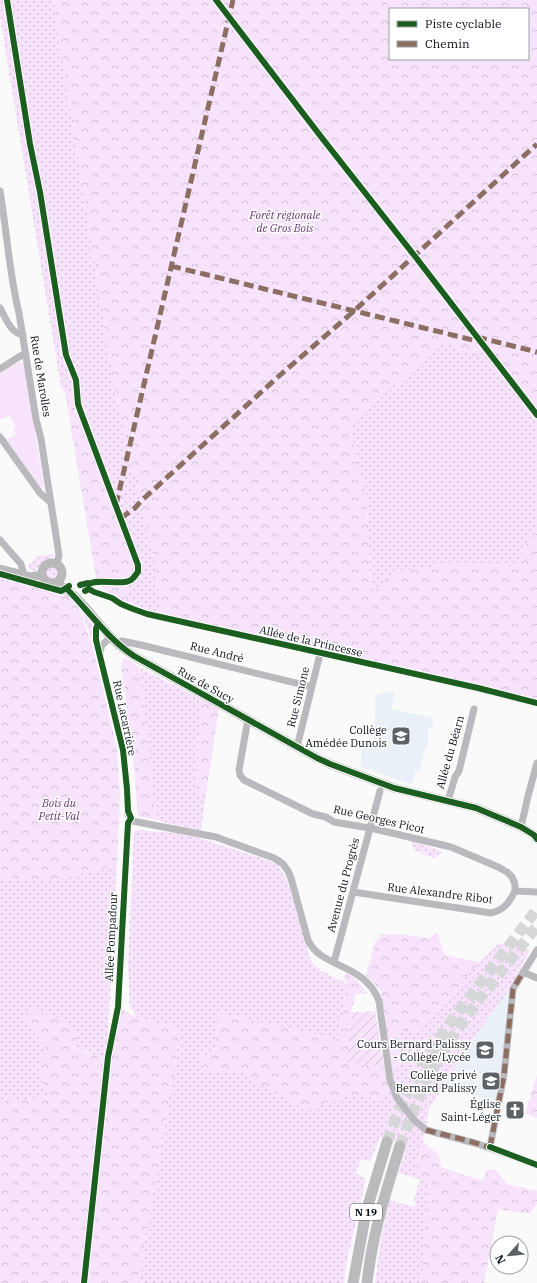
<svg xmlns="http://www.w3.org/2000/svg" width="537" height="1283" font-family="'IBM Plex Serif',serif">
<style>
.built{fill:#eaf0f7}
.grass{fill:url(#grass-dots)}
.forest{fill:url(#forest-crowns);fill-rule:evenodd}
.park{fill:#f7e3fc}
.garden{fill:url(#garden-furrows)}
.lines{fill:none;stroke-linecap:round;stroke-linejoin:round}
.trunk-tunnel{stroke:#d6d7d8;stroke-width:11;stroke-dasharray:11 5.5;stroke-linecap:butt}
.minor{stroke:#bababe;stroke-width:7}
.secondary{stroke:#b9b9bc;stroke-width:9}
.trunk{stroke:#bbbbbd;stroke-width:11}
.quiet{stroke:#8d6e63;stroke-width:5;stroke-dasharray:10 5;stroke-linecap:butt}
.cycleway-casing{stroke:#fff;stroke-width:8}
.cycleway{stroke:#1b5e20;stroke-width:6}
.labels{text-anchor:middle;stroke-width:3;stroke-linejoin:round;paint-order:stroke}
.shield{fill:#fff;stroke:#53585d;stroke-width:1}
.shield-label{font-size:10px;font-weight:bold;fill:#091018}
.park-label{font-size:11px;font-style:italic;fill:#673372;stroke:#fff}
.street-label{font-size:11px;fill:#091018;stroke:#fff}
.poi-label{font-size:11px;fill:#091018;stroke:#fff;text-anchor:end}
</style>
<defs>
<pattern id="grass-dots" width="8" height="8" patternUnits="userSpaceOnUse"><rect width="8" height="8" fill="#f7e3fc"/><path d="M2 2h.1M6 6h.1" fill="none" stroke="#d2c2d7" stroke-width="1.8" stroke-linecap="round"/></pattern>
<pattern id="forest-crowns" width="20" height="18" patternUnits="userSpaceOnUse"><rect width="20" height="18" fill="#f7e3fc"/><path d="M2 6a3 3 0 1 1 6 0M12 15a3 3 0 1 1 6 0" fill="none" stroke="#d2c2d7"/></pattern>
<pattern id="garden-furrows" width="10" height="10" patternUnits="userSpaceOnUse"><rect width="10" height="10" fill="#f7e3fc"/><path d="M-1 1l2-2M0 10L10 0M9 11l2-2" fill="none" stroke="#d2c2d7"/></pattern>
</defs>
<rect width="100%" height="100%" fill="#fafafa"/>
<path class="built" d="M 388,691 L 395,692 L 391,709 L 434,718 L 432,729 L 428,729 L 428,747 L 426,747 L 419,771 L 416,770 L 412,784 L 361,767 L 361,742 L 367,742 L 368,740 L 374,740 L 376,695 Z
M 509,990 L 500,1089 L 496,1090 L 497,1100 L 441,1090 L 477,1033 Z"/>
<path class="grass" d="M 0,0 L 53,0 L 115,392 L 155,563 L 161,615 L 134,610 L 124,580 L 70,392 L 65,392 L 61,388 L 0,17 Z
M 443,343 L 456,347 L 474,357 L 484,346 L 537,416 L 537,532 L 534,533 L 525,545 L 521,559 L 512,566 L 450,563 L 415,570 L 402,571 L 389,575 L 377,588 L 374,589 L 371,584 L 367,499 L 350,429 C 363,402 401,384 421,362 C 426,357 432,352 435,346 Z
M 54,554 C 52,560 48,558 43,562 C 39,565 38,570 33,571 L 29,569 L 28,565 L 39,556 Z
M46.5 573a5.5 5.5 0 1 1 11 0a5.5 5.5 0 1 1-11 0Z
M 80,607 L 94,624 L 95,642 L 93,643 Z
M 140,668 L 200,699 L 197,790 L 205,801 L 201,831 L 156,820 Z
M 141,830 L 155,832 L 183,833 L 261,858 L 278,865 L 288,883 L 311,961 L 320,970 L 347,984 L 338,1039 L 219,1013 L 215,1048 L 201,1058 L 204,1070 L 240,1072 L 305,1110 L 350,1095 L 383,1100 L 388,1087 L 401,1062 L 398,1025 L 479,962 L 499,943 L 530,950 L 509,990 L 477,1033 L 429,1109 L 425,1132 L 415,1170 L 429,1181 L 421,1283 L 375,1283 L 380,1246 L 389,1200 L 416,1207 L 414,1199 L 420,1179 L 398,1173 L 407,1146 L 380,1137 L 371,1161 L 361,1159 L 356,1173 L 366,1179 L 346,1265 L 344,1283 L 138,1283 L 181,1028 L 137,1018 L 130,1006 L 128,965 L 134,831 Z
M 411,840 L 443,852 L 433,858 L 414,850 Z
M 117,865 L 107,1056 L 102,1058 L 75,1048 L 23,1017 L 48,1051 L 37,1065 L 48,1097 L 25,1100 L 11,1098 L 0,1104 L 0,878 L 50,881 Z"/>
<path class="forest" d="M 53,0 L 537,0 L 537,416 L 484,346 L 481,352 L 474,357 C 458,351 453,341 435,346 C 419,379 367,394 350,429 L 367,499 L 371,584 L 374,589 L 377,588 L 389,575 L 402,571 L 415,570 L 450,563 L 512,566 L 521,559 L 525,545 L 534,533 L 537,532 L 537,707 L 161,615 L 155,563 L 115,392 ZM 390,9 L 528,9 L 528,59 L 390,59 Z
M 65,392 L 70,392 L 135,561 C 135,572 132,575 124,580 L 134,610 L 117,606 L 96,578 Z
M 0,575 L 61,592 L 71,598 L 78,606 L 93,648 L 117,749 L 120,797 L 117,865 L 50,881 L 0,878 Z
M 124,657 L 140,668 L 156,820 L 138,816 L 133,754 L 121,667 Z
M 200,699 L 219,708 L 205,801 L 197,790 Z
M 437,932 L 445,955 L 479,962 L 421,1031 L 406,1031 L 398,1026 L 401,1062 L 393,1077 L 381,991 L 366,975 L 375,942 L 381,934 L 407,935 L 430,938 Z
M 347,973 L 358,981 L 366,993 L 356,994 L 351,1012 L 347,1064 L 384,1066 L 388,1087 L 383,1100 L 350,1095 L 305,1110 L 240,1072 L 204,1070 L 200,1064 L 200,1058 L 215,1048 L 219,1013 L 338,1039 L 347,985 L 344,977 Z
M 118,1007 L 137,1018 L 181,1028 L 138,1283 L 0,1283 L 0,1104 L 11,1098 L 25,1100 L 48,1097 L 37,1065 L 48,1051 L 22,1016 L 32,1009 L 58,1018 L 77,1034 L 75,1049 L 102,1058 L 107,1056 Z
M 537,1075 L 537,1118 L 525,1113 Z
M 423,1142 L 439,1155 L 441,1167 L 482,1181 L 487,1170 L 495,1169 L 507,1184 L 537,1191 L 537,1204 L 529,1214 L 498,1209 L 484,1283 L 421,1283 L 429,1181 L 415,1170 Z"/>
<path class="park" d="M 19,362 L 24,363 L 44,487 L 41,488 L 6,439 L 16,435 L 13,429 L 16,427 L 10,416 L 0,420 L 0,374 Z"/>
<path class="garden" d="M 375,1011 L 384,1066 L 347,1064 L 351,1012 Z"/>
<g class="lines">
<path class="trunk-tunnel" d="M 387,1142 L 397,1115 L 410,1087 L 437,1042 L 458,1012 L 537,909
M 400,1146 C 409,1123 417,1099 428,1078 C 457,1023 499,975 537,926"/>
<path class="minor" d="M 0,191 C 7,232 9,273 19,313 L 36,419 L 41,439 L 59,555 L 57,564
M 0,308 C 5,316 11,335 23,334
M 0,369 L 22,355 L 26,354
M 0,437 L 40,493 L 50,502
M 0,540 L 21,564 L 24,576
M 98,623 L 96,629 L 96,640 L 123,750 L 127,789 L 128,811 L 128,815 L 132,821 L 216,837 L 274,858 L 283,864 L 288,871 L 291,878 L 308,940 C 321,969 364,962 379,1001 L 390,1080 L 397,1098 L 414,1120 L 426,1130 L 478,1144 L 537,1165
M 118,644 L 120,642 L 122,641 L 141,645 L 312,687
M 100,652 L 102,645 L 111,637
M 248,719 L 239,770 L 240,775 L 244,780 L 313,814 L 326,817 L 334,822 L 375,829 L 451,847 L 498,867 L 507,872 L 512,877 L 515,884 L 515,891
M 297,747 L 320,654
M 448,801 L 455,777 L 459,771 L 474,709
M 521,827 L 528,796 L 537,763
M 515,891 L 537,892
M 353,892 L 491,913 C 504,910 509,903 515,891
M 334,962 L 380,791
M 523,972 L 537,978
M 108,1057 L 118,1007 L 128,823 L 131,818
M 490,1147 L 504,1075 L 513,989 L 537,950"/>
<path class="secondary" d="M42 573a10 10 0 1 1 20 0a10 10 0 1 1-20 0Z
M 0,569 L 31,577 L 42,575
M 56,583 C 78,594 93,618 110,636 C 117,644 125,650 134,656 L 317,758 L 330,764 L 394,788 L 476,808 L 521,827 L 534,835 L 537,839"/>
<path class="trunk" d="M 353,1283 L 366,1212 L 387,1142
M 367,1283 C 372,1236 386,1191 400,1146"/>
<path class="quiet" d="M 171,266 L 481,342
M 477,337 L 537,352
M 116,505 L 233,0
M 121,518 L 135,508 L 141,501 L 279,376 L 354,311 L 537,144
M 426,1130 L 469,1141 L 492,1148
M 490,1147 L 504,1075 L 513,989 L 523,972"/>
<defs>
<path id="cycleway" d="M 7,0 L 30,144 L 40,192 L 66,355 L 76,380 L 78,404 L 80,410 L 138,565 L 138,572 C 136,574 134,578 131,580 C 121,586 99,578 89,584 L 88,583 L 80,585
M 216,0 L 322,138 L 414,255 L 537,415
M 0,574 L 61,591 L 63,590 L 69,586
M 66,588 C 89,611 107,638 134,656 L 317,758 L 330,764 L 394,788 L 476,808 L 521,827 L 534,835 L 537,839
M 85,591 L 89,589 L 94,592 L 112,598 L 121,604 L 133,609 L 147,614 L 478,688 L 537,703
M 490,1147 L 537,1165
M 84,1283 L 108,1057 L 118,1007 L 128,823 L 131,818 L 128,811 L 127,789 L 123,750 L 96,640 L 96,629 L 98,623"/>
</defs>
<use href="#cycleway" class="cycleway-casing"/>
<use href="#cycleway" class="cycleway"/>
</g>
<defs>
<symbol id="school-square" viewBox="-11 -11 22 22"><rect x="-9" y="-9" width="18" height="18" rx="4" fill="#5d6267" stroke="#fff"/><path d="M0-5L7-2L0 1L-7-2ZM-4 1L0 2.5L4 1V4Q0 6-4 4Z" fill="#fff"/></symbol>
<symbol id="church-square" viewBox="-11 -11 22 22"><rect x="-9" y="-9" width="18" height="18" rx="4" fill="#5d6267" stroke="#fff"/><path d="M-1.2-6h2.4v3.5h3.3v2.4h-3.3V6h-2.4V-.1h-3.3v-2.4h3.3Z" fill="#fff"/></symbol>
</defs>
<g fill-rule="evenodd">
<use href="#school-square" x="390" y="725" width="22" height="22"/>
<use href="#school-square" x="474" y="1039" width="22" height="22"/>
<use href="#school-square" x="480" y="1070" width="22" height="22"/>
<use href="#church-square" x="504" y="1099" width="22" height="22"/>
</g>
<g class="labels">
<rect class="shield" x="350" y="1204" width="32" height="16" rx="3"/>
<g class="shield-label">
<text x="366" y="1216">N 19</text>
</g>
<g class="park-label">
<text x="285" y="219">Forêt régionale<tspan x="285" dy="13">de Gros Bois</tspan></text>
<text x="59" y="807">Bois du<tspan x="59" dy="13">Petit-Val</tspan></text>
</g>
<g class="street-label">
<text transform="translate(41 376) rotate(81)" y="4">Rue de Marolles</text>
<text transform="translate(311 641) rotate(13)" y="4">Allée de la Princesse</text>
<text transform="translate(217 652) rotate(14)" y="4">Rue André</text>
<text transform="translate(206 685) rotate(29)" y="4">Rue de Sucy</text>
<text transform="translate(298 697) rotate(-76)" y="4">Rue Simone</text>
<text transform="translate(125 718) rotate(78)" y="4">Rue Lacarrière</text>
<text transform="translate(450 752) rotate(-74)" y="4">Allée du Béarn</text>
<text transform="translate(379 819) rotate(13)" y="4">Rue Georges Picot</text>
<text transform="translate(343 885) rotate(-75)" y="4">Avenue du Progrès</text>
<text transform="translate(440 893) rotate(7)" y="4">Rue Alexandre Ribot</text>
<text transform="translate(111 937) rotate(-87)" y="4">Allée Pompadour</text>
</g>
<g class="poi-label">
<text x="387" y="734">Collège<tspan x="387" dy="13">Amédée Dunois</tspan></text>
<text x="471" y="1048">Cours Bernard Palissy<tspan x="471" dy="13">- Collège/Lycée</tspan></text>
<text x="477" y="1079">Collège privé<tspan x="477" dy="13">Bernard Palissy</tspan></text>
<text x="501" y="1108">Église<tspan x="501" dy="13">Saint-Léger</tspan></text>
</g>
</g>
<rect x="389" y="8" width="140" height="52" fill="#ffffff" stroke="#9d9fa3"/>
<rect x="397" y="21" width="20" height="6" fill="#1b5e20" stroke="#9d9fa3"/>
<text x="425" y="28" font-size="12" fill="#091018">Piste cyclable</text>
<rect x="397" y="41" width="20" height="6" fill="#8d6e63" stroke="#9d9fa3"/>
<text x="425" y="48" font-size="12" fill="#091018">Chemin</text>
<g transform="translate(509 1255) rotate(243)"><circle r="19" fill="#ffffff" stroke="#9d9fa3"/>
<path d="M0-3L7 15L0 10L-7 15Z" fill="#5d6267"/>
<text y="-6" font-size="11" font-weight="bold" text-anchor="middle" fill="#091018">N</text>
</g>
</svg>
